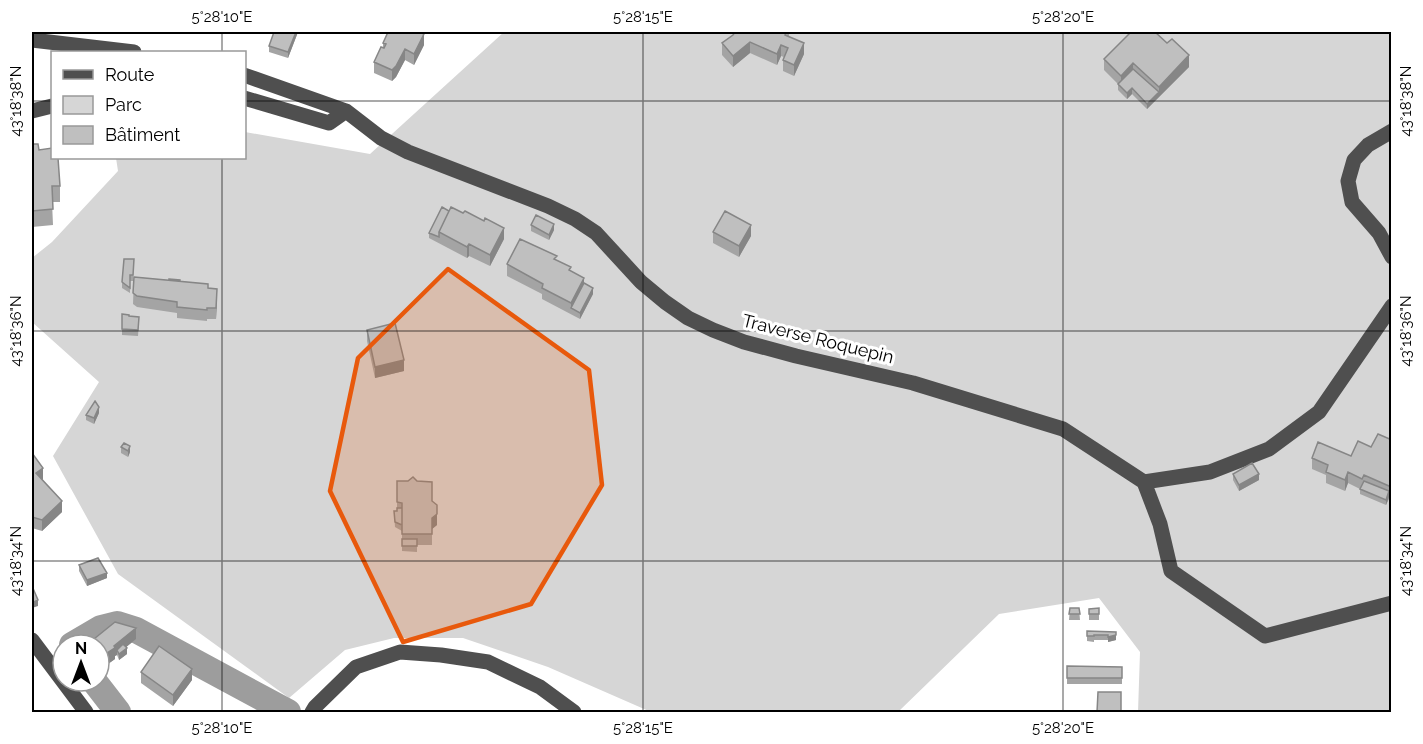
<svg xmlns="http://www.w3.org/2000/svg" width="1423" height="744" font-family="Raleway,sans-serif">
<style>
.green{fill:#d6d6d6}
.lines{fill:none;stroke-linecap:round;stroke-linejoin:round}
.canal{stroke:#9d9d9d;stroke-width:26}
.minor{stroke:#4f4f4f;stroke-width:15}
.wall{fill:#a4a4a4}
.shaded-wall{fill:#868686}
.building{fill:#bfbfbf;stroke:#868686;stroke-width:1.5}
.marked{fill:#e8590c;fill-opacity:0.2;stroke:#e8590c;stroke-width:4.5;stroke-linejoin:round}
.ticks{fill:none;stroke:#000;stroke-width:1.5;stroke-opacity:0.45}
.labels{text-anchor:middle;stroke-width:6;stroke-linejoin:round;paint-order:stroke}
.street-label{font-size:18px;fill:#000;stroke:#fff}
.neatline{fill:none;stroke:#000;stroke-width:2}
.ticks-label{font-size:15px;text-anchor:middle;fill:#000}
</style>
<rect width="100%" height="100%" fill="#fff"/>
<path class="green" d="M 504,32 L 1391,32 L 1391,712 L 1138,712 L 1140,652 L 1099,598 L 999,614 L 898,712 L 651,712 L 548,667 L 463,638 L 394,638 L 345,650 L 289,698 L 118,574 L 53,456 L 99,382 L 32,322 L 32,258 L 52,242 L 118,171 L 116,158 L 244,158 L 245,132 L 370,154 Z"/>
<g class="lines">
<path class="canal" d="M 72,645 L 101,628 L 117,624 L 136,630 L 288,712
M 94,681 L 118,712"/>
<path class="minor" d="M 32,40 L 134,52
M 244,75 L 346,111 L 381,138 L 408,152 L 548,206 L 575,219 L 596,233 L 641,282 L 665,302 L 688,318 L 713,330 L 744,342 L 796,356 L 913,383 L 1063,429 L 1144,482
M 244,98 L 329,123 L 346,111
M 32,111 L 52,106
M 1392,131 L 1368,145 L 1354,160 L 1348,181 L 1352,202 L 1379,233 L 1392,257
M 1144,482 L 1160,524 L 1171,571 L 1265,636 L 1392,603
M 1144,482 L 1210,472 L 1269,449 L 1319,412 L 1392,306
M 32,640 L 86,712
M 312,712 L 315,707 L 356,667 L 400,652 L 441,655 L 488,662 L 540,687 L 574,712"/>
</g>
<path class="wall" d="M 298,32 L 288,58 L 269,52 L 269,46 Z
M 789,32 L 789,36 L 804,54 L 794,76 L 783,71 L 783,60 L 784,57 L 781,56 L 777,65 L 750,53 L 733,67 L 722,55 L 722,43 L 733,35 Z
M 383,43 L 424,45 L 414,65 L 405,60 L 396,77 L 392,81 L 374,73 L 374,62 L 383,48 Z
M 1104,59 L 1189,67 L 1147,109 L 1132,94 L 1127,99 L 1118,90 L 1118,84 L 1104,70 Z
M 32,144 L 39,150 L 60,186 L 60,202 L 52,202 L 53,225 L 32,227 Z
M 449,211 L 504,239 L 490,266 L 469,256 L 467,258 L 429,238 L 429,233 Z
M 531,225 L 554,230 L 549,240 L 531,231 Z
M 713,232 L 751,236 L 739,257 L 713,243 Z
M 134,259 L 133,281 L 130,281 L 130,293 L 122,288 L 122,282 Z
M 557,260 L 571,271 L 584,283 L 593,294 L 580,319 L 542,299 L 542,294 L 507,276 L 507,264 Z
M 134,277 L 180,281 L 208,288 L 217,300 L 216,319 L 207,319 L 207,321 L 177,318 L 177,313 L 137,307 L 133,304 Z
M 122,314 L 139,322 L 138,336 L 122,335 Z
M 367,330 L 404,371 L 375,378 L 367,341 Z
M 99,413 L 94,424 L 86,420 L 86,415 Z
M 1392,440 L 1392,493 L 1386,505 L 1360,494 L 1360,489 L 1348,483 L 1345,491 L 1326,483 L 1326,475 L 1312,469 L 1312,458 L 1351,456 L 1371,447 Z
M 121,447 L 130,452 L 128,457 L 121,453 Z
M 32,454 L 43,479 L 42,480 L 62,512 L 42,531 L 32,528 Z
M 1233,474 L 1259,480 L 1239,491 L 1233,480 Z
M 397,481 L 432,501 L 437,525 L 432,529 L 432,545 L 417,545 L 417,552 L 402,551 L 402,531 L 395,527 L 394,511 L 397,511 Z
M 79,565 L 107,578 L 87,586 L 79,571 Z
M 1070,608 L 1079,608 L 1080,620 L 1069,620 Z
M 1099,608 L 1099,620 L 1089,620 L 1089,609 Z
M 1087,631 L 1116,632 L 1116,640 L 1108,642 L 1108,640 L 1094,640 L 1094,642 L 1087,641 Z
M 136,639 L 126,647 L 127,654 L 119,660 L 117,655 L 115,656 L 115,659 L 101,669 L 99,666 L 99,645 L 89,645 L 89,643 Z
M 1067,666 L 1122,667 L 1122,684 L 1067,684 Z
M 141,672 L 192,680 L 173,706 L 141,683 Z"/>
<path class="shaded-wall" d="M 296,32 L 298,32 L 288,58 L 288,52 Z
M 424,34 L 424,45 L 414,65 L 414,54 Z
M 750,42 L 750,53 L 733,67 L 733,56 Z
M 804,43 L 804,54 L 794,76 L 794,65 Z
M 781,45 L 781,56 L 777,65 L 777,54 Z
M 405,49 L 405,60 L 396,77 L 392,81 L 392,70 Z
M 1189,55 L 1189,67 L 1147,109 L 1147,104 L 1159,92 L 1159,87 Z
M 1133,63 L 1133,74 L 1121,87 L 1121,76 Z
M 1132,88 L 1132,94 L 1127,99 L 1127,93 Z
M 554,224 L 554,230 L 549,240 L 549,235 Z
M 751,225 L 751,236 L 739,257 L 739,246 Z
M 504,228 L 504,239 L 490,266 L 490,255 Z
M 469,244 L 469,256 L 467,258 L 467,247 Z
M 584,278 L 584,289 L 571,308 L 571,314 L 571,303 Z
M 593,288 L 593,294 L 580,319 L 580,313 Z
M 217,289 L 217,300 L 216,319 L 216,308 Z
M 404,360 L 404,371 L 375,378 L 375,367 Z
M 99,407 L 99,413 L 94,424 L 94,418 Z
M 130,446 L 130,452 L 128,457 L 128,451 Z
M 43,468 L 43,479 L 36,485 L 36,473 Z
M 1348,472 L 1348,483 L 1345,491 L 1345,480 Z
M 1259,474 L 1259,480 L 1239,491 L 1239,485 Z
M 1392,482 L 1392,493 L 1389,497 L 1389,486 Z
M 1389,491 L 1389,497 L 1386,505 L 1386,500 Z
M 62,501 L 62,512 L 42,531 L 42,520 Z
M 437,514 L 437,525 L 432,529 L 432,518 Z
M 107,573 L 107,578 L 87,586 L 87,580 Z
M 38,600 L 38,606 L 32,608 L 32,603 Z
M 136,628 L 136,639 L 119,653 L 117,650 L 117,655 L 115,656 L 115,659 L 101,669 L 101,657 L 114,646 Z
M 1116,635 L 1116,640 L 1108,642 L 1108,637 Z
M 127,648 L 127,654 L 119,660 L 119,654 Z
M 192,669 L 192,680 L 173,706 L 173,695 Z"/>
<path class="building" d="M 274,32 L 296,32 L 288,52 L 269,46 Z
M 388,32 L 419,32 L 424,34 L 414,54 L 405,49 L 396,66 L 392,70 L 374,62 L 381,47 L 384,48 L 386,44 L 383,43 Z
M 735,32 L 786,32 L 785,35 L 804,43 L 794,65 L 783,60 L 788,48 L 781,45 L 777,54 L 750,42 L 733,56 L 722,43 L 733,35 Z
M 1131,32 L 1143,32 L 1144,33 L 1146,32 L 1155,32 L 1167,43 L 1172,39 L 1189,55 L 1159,87 L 1133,63 L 1121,76 L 1104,59 Z
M 1133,69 L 1159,92 L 1147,104 L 1132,88 L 1127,93 L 1118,84 Z
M 32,144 L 38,144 L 39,150 L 52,148 L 52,158 L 58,158 L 60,186 L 52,186 L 53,209 L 32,211 Z
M 442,207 L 449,211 L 439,232 L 439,237 L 429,233 Z
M 451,207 L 463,213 L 465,211 L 484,221 L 485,218 L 504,228 L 490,255 L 469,244 L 467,247 L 439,232 Z
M 725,211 L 751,225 L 739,246 L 713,232 Z
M 536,215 L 554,224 L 549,235 L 531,225 Z
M 520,239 L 557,256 L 554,259 L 571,267 L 569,270 L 584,278 L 571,303 L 542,288 L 543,284 L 507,264 Z
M 124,259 L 134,259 L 133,275 L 130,275 L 130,288 L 122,282 Z
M 134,277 L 208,284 L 208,288 L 217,289 L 216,308 L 207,308 L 207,310 L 177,307 L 177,302 L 137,296 L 133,293 Z
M 169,279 L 180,280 L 180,281 L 169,280 Z
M 584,283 L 593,288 L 580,313 L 571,308 Z
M 122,314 L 129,315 L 129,316 L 139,317 L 138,330 L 122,329 Z
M 395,323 L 404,360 L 375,367 L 367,330 Z
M 95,401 L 99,407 L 94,418 L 86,415 Z
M 1378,434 L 1392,440 L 1392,482 L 1389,486 L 1364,475 L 1362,479 L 1348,472 L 1345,480 L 1326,472 L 1328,465 L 1312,458 L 1318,442 L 1351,456 L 1358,441 L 1371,447 Z
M 124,443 L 130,446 L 128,451 L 121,447 Z
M 32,453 L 43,468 L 36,473 L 62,501 L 42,520 L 32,517 Z
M 1252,463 L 1259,474 L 1239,485 L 1233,474 Z
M 413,477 L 417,481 L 432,482 L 432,501 L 437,505 L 437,514 L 432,518 L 432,534 L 402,534 L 402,503 L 397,502 L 397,481 L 408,481 Z
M 1364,481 L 1389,491 L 1386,500 L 1360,489 Z
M 397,508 L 402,508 L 402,525 L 395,522 L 394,511 L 397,511 Z
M 402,539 L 417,539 L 417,546 L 402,546 Z
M 98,558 L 107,573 L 87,580 L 79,565 Z
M 32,586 L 38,600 L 32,603 Z
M 1070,608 L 1079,608 L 1080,614 L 1069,614 Z
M 1099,608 L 1099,614 L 1089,614 L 1089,609 Z
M 115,622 L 136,628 L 114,646 L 115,648 L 101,657 L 99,655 L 99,645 L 91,645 L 89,643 Z
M 1087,631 L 1116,632 L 1116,635 L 1108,637 L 1108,635 L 1094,635 L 1094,636 L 1087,636 Z
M 123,644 L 127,648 L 119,654 L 117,650 Z
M 159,646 L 192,669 L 173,695 L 141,672 Z
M 1067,666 L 1122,667 L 1122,678 L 1067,678 Z
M 1098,692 L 1121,692 L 1121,712 L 1097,712 Z"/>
<path class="marked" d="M 448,269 L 589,370 L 602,485 L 531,604 L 403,642 L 330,491 L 358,358 Z"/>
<path class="ticks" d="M 222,32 L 222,52M 643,32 L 643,712M 1063,32 L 1063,712M 32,101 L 52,101M 244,101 L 1392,101M 222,158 L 222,712M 32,331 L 1392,331M 32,561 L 1392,561"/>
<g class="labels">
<g class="street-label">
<text transform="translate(818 339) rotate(14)" y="6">Traverse Roquepin</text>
</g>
</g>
<rect width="1423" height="744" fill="none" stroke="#ffffff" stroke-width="66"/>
<rect x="51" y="51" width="195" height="108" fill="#ffffff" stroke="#999999" stroke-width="1.5"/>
<rect x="63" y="70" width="30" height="9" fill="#4f4f4f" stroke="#999999" stroke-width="1.5"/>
<text x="105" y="81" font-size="18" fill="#000000">Route</text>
<rect x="63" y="96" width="30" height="18" fill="#d6d6d6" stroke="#999999" stroke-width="1.5"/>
<text x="105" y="111" font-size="18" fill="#000000">Parc</text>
<rect x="63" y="126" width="30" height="18" fill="#bfbfbf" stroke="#999999" stroke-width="1.5"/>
<text x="105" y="141" font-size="18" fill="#000000">Bâtiment</text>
<g transform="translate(81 663)"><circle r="28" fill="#ffffff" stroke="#999999" stroke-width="1.5"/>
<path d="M0-4.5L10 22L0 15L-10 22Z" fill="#000000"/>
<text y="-9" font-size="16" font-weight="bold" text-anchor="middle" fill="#000000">N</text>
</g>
<rect x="33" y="33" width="1357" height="678" class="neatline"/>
<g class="ticks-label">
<text x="222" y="22">5°28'10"E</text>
<text x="643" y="22">5°28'15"E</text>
<text x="1063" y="22">5°28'20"E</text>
<text transform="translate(16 101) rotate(-90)" y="5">43°18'38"N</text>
<text transform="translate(1406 101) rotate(-90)" y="5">43°18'38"N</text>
<text transform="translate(16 331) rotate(-90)" y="5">43°18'36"N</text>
<text transform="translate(1406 331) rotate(-90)" y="5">43°18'36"N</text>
<text transform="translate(16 561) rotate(-90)" y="5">43°18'34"N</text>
<text transform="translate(1406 561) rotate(-90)" y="5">43°18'34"N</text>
<text x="222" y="733">5°28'10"E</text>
<text x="643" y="733">5°28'15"E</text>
<text x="1063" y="733">5°28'20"E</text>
</g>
</svg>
